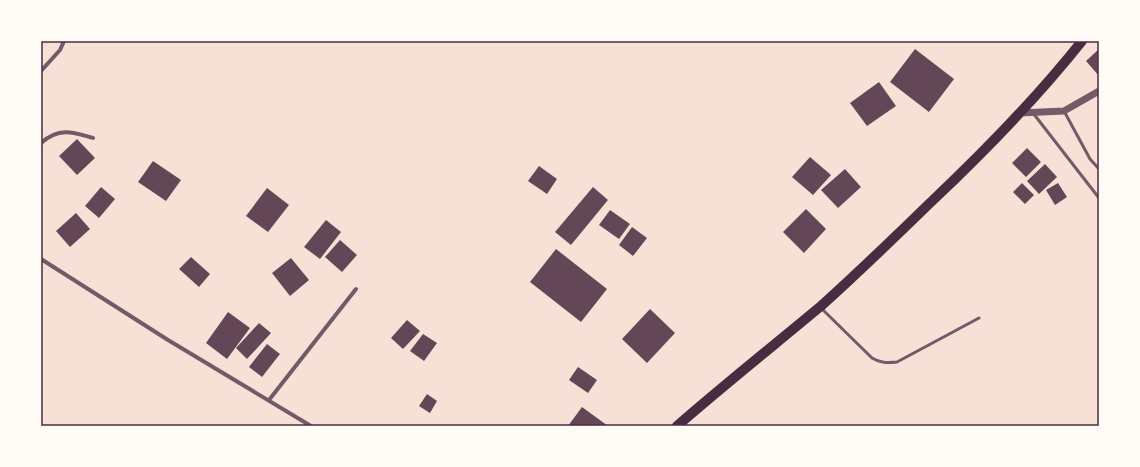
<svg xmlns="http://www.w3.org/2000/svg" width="1140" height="467" font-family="Arial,sans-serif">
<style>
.building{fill:#644757}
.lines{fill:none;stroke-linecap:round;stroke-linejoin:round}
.service{stroke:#755966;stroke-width:3}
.minor{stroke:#755966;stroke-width:4}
.tertiary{stroke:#755966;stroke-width:7}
.primary{stroke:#4a2c40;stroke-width:10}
.neatline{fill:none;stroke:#4a2c40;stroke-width:1.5}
</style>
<rect width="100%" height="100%" fill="#f7e1d7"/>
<path class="building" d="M 915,49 L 954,79 L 929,112 L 890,82 Z
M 1099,49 L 1099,76 L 1086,61 Z
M 879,82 L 896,106 L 867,126 L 850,103 Z
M 77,139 L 95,158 L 77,175 L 59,156 Z
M 1027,148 L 1041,162 L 1026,177 L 1012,163 Z
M 810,157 L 831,175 L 813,195 L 792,177 Z
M 153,161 L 181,180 L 166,201 L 138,182 Z
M 1045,164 L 1057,177 L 1039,194 L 1027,181 Z
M 539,166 L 557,179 L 547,194 L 528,181 Z
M 845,169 L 861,187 L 838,208 L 821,190 Z
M 1022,183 L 1034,195 L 1025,204 L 1013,192 Z
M 1058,183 L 1067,197 L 1055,205 L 1046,190 Z
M 101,187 L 115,199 L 99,218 L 85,206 Z
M 593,187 L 608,200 L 571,245 L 555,232 Z
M 267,188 L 289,205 L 268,232 L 246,216 Z
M 806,209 L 826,229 L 804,253 L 783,232 Z
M 610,210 L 630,224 L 619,239 L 599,225 Z
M 76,213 L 90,229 L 70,247 L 56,231 Z
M 326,220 L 341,232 L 320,259 L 304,247 Z
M 632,227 L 647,238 L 633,256 L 619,245 Z
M 340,240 L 357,255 L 342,272 L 325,257 Z
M 556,249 L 607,289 L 581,322 L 530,282 Z
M 191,257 L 210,274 L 199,287 L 179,269 Z
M 291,258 L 309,280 L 290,296 L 272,273 Z
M 650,309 L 675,333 L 647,363 L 622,339 Z
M 228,312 L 250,328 L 227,359 L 206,343 Z
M 407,320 L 420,331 L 403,349 L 391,338 Z
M 259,323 L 271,333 L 247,359 L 236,348 Z
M 423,334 L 437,343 L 424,361 L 410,351 Z
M 267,344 L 280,354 L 262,377 L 249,367 Z
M 578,367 L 597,380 L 588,393 L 569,380 Z
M 427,394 L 437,401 L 430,413 L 419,406 Z
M 582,407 L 608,426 L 568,426 Z"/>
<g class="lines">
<path class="service" d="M 1064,111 L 1090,159 L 1099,169
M 1033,113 L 1099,198
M 821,308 L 872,358 C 880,363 887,363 897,362 L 979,318"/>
<path class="minor" d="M 41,71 L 60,50 L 64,41
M 41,143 C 59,127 73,132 93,138
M 41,259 L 168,340 L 311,426
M 269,400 L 356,289"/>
<path class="tertiary" d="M 1020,113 L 1064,111 L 1099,91"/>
<path class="primary" d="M 677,426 C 724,385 773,346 821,306 C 859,272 895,237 931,202 C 985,151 1036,99 1082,41"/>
</g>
<rect width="1140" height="467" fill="none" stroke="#fffaf5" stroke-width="84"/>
<rect x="42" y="42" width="1056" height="383" class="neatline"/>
</svg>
